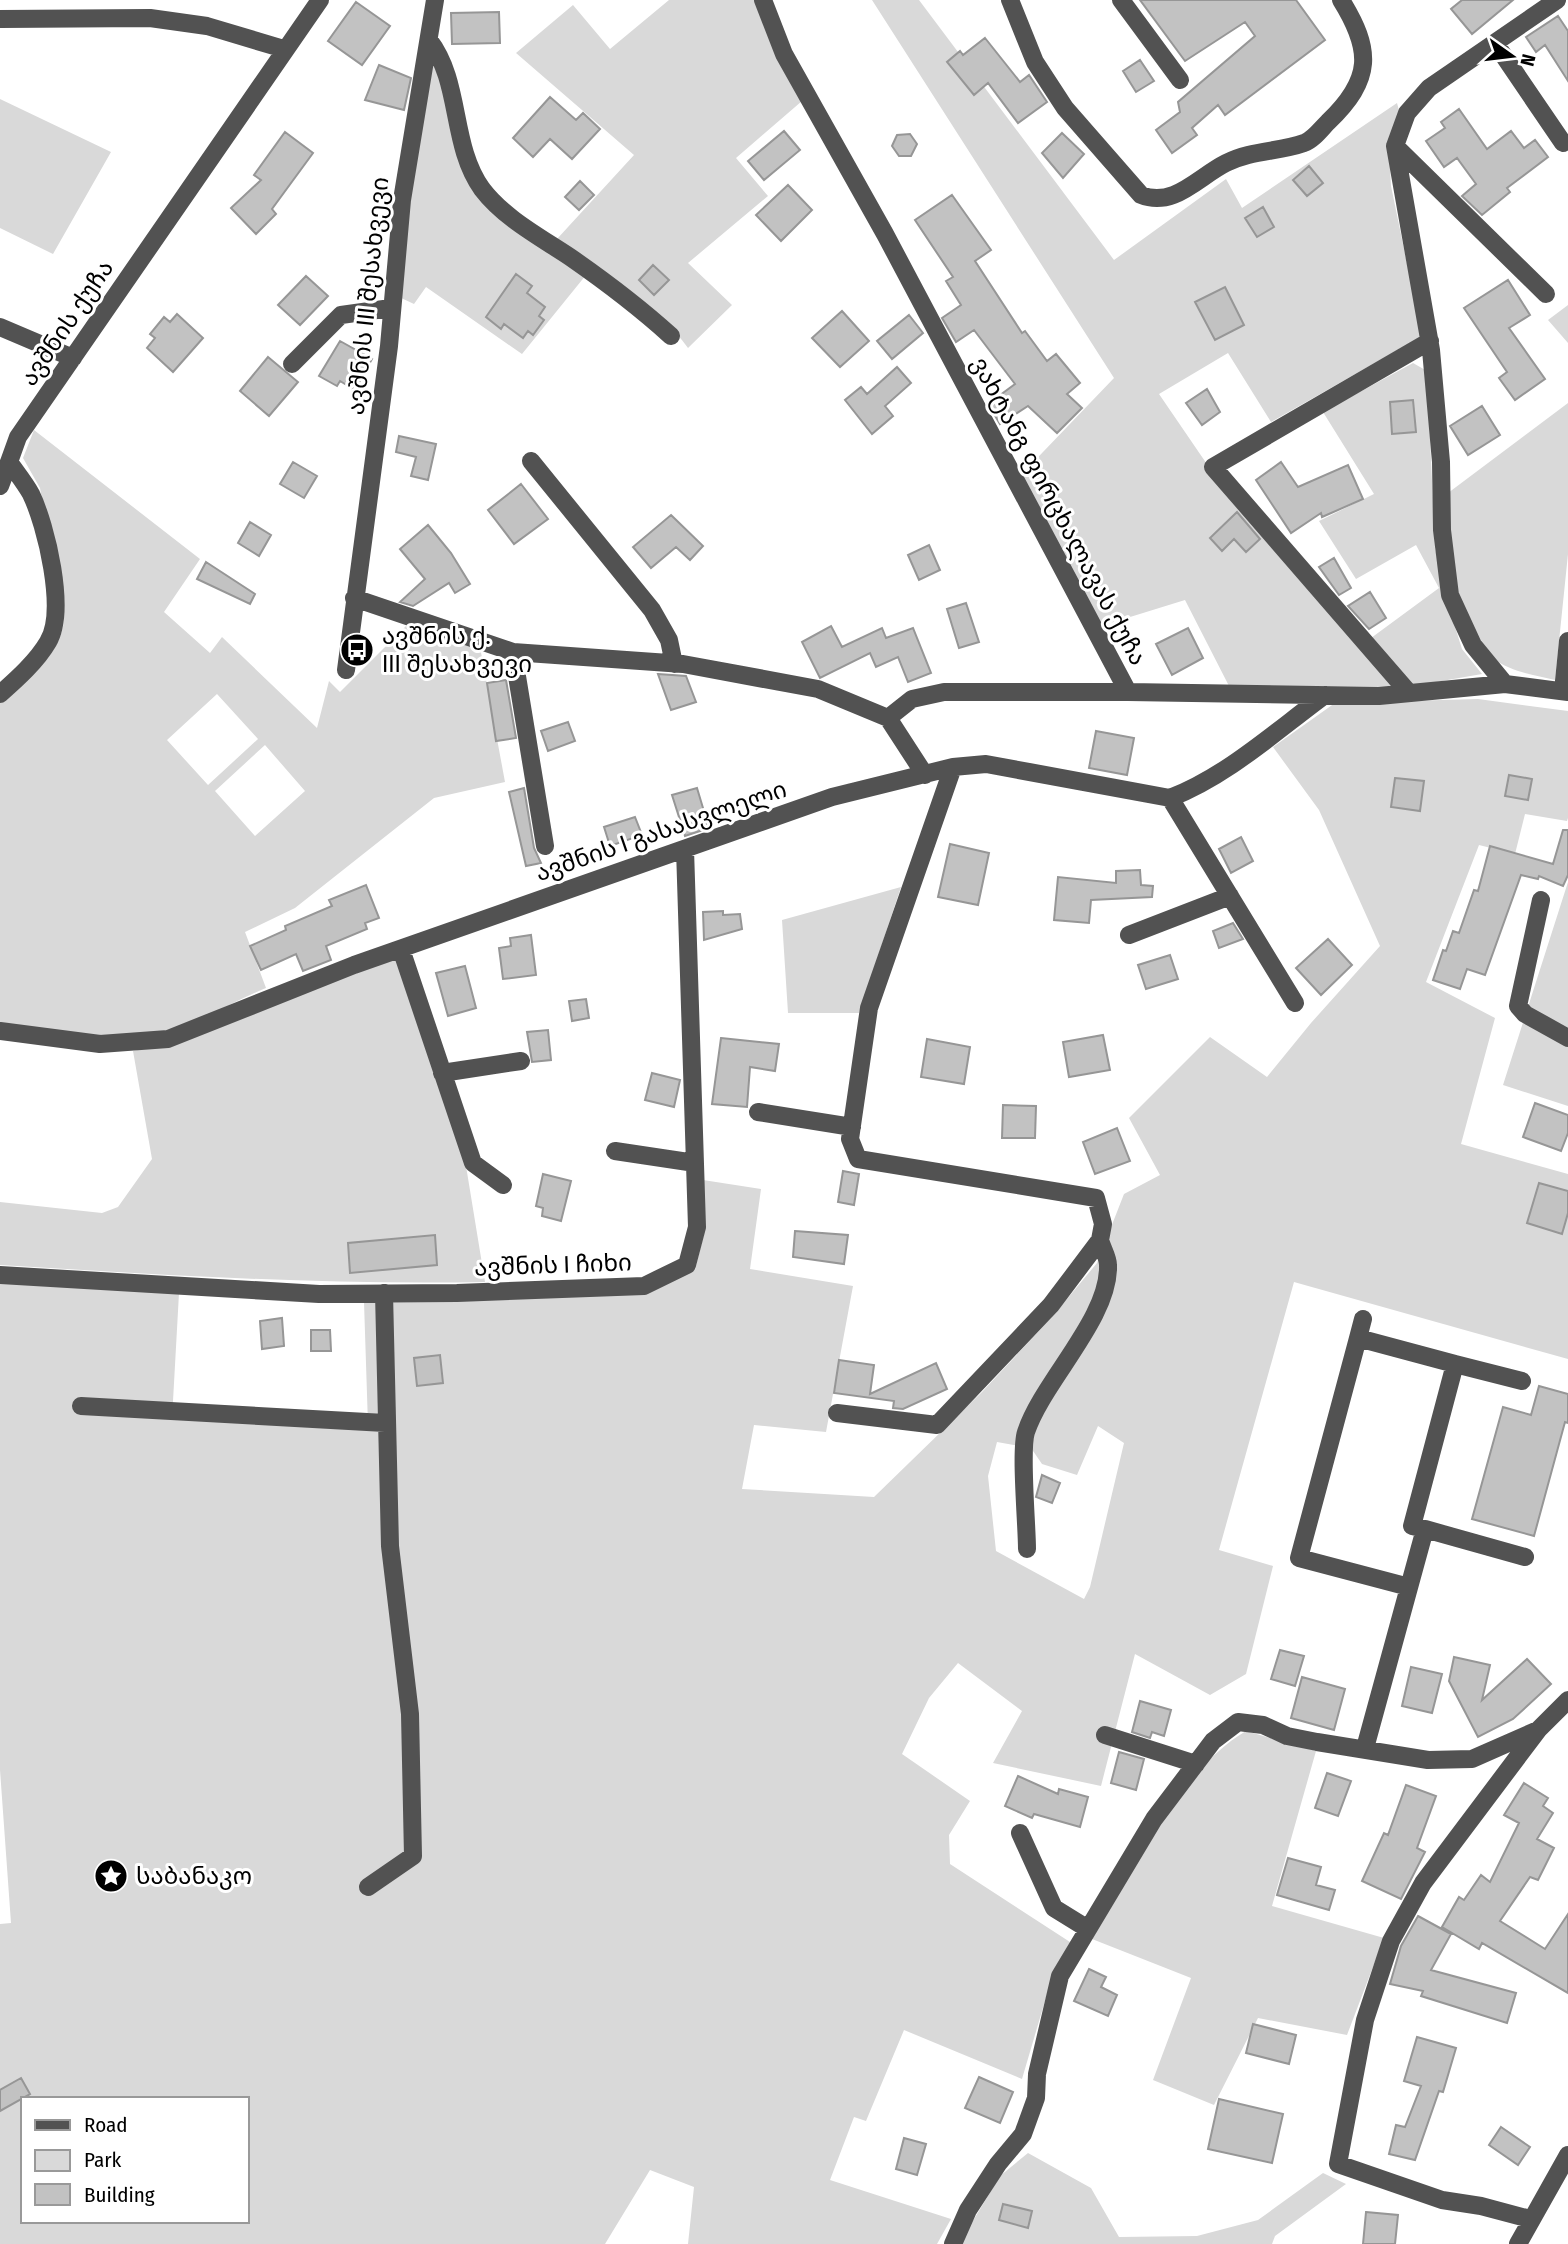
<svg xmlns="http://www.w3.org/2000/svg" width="1568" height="2244" font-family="'Fira Sans Condensed','Noto Sans Georgian',sans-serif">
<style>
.green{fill:#d9d9d9;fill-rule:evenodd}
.building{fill:#c2c2c2;stroke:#969696;stroke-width:2}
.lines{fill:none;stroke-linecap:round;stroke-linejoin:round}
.minor{stroke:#525252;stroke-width:18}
.labels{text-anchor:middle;stroke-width:6;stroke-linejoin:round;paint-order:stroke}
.street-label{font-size:24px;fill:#000;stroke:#fff}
.poi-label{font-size:24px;fill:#000;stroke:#fff;text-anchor:start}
</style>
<rect width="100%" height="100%" fill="#fff"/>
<path class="green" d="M 669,0 L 757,0 L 802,101 L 736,158 L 768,196 L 688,263 L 732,305 L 688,348 C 655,302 603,272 557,239 L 634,155 L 516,53 L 573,5 L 610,49 Z
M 872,0 L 919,0 L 1114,260 L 1226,179 L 1242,208 L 1397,103 L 1400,114 L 1389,149 L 1391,186 L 1422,336 L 1271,422 L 1228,353 L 1159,394 L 1226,492 L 1394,687 L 1229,686 L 1185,600 L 1101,626 L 1019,477 L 1114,378 Z
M 433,59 L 441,72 L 463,164 L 586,275 L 522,354 L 426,287 L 414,304 L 399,297 L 406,225 Z
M 0,99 L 111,152 L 53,254 L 0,228 Z
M 1568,305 L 1568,343 L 1548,320 Z
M 1413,363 L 1427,371 L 1435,548 L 1445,595 L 1462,649 L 1482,674 L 1413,686 L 1367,641 L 1439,588 L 1416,545 L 1356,579 L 1319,521 L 1374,494 L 1323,412 Z
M 1568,403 L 1568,554 L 1555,680 C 1535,675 1511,672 1494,659 C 1447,622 1449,547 1448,493 Z
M 34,430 L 200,559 L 164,612 L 210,653 L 222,637 L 317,728 L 329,681 L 340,692 L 409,623 L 480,647 L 505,782 L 434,798 L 295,908 L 245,932 L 266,988 C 235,1001 203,1020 171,1029 C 115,1045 56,1031 0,1024 L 0,703 C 25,679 60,657 64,621 L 40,488 L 23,458 ZM 217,694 L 258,739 L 208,785 L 167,740 ZM 265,745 L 305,791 L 255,836 L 215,791 Z
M 1478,699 L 1568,711 L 1568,818 L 1567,821 L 1525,814 L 1515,854 L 1479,845 L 1426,982 L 1495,1018 L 1461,1144 L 1568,1174 L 1568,1359 L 1294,1282 L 1219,1550 L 1273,1566 L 1246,1674 L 1210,1695 L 1135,1654 L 1101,1786 L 993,1763 L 1022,1711 L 958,1663 L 929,1698 L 902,1754 L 970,1801 L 949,1835 L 950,1864 L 1070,1942 L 1052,1977 L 1022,2079 L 904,2030 L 866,2121 L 854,2117 L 830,2180 L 951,2219 L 937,2244 L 688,2244 L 694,2187 L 650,2170 L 605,2244 L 0,2244 L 0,1924 L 11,1923 L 0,1770 L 0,1283 L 179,1293 L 172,1419 L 368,1425 L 364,1302 L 644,1294 L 695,1270 L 704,1234 L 703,1180 L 761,1189 L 750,1269 L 853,1286 L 826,1432 L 754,1425 L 742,1489 L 874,1497 L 982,1392 L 1052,1317 L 1097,1263 L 1124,1194 L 1160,1175 L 1129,1118 L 1210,1037 L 1267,1077 L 1311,1023 L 1380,946 L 1319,810 L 1273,747 L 1335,703 ZM 1098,1426 L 1124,1443 L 1090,1587 L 1084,1599 L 996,1551 L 988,1476 L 997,1442 L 1031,1448 L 1042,1464 L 1077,1475 ZM 23,2099 L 247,2099 L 247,2221 L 23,2221 Z
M 1568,882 L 1568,1106 L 1503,1085 Z
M 901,887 L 859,1013 L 788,1013 L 782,920 Z
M 389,959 L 397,960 L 466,1166 L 485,1282 C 323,1285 162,1275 0,1265 L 0,1202 L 102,1213 L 118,1207 L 152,1159 L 133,1051 L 170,1043 Z
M 1246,1731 L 1316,1751 L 1272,1906 L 1384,1938 L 1347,2035 L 1258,2018 L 1214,2105 L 1153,2080 L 1191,1978 L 1092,1939 C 1133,1871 1178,1771 1246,1731 Z
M 1028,2153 L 1091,2188 L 1119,2237 L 1197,2236 L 1258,2220 L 1323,2173 L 1346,2184 L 1275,2236 L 1272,2244 L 959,2244 L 1000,2176 Z"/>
<path class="building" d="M 1140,0 L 1296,0 L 1325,40 L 1225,115 L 1218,105 L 1192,128 L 1197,135 L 1172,153 L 1156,130 L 1180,112 L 1178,102 L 1255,36 L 1245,22 L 1185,61 Z
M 1462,0 L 1513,0 L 1472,34 L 1451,9 Z
M 356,2 L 390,26 L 362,65 L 328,41 Z
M 499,12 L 500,43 L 452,44 L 451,13 Z
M 1558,16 L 1568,31 L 1568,81 L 1545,45 L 1536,52 L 1526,37 Z
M 985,38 L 1020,82 L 1029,75 L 1047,102 L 1018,123 L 988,83 L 974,95 L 947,62 L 960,51 L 963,55 Z
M 1140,60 L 1154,81 L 1136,92 L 1123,71 Z
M 379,65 L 411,78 L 404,110 L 365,100 Z
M 550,97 L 576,120 L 583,113 L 600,129 L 572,159 L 550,139 L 533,157 L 513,138 Z
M 1459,109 L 1487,149 L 1511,131 L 1524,148 L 1535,140 L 1548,157 L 1507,188 L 1510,192 L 1482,215 L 1462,196 L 1476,184 L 1457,158 L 1444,167 L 1426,141 L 1445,128 L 1441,122 Z
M 784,131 L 800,150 L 764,180 L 748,161 Z
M 285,132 L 313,153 L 272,209 L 276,214 L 256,234 L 231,208 L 261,180 L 254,175 Z
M 1062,133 L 1084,154 L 1063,178 L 1042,153 Z
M 910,134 L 917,144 L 911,156 L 899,156 L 892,146 L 897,135 Z
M 1309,166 L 1323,183 L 1307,196 L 1293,180 Z
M 580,181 L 594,195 L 579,210 L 565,197 Z
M 788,185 L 812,210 L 781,241 L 756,215 Z
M 952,195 L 991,250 L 975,261 L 1022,333 L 1025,331 L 1047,361 L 1056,354 L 1080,383 L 1067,394 L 1082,408 L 1057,433 L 1028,406 L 1000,424 L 988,404 L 1015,384 L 974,330 L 956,342 L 942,318 L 961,305 L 946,281 L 953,277 L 915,220 Z
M 1263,207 L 1274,227 L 1257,237 L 1245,218 Z
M 653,265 L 669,280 L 654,295 L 639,280 Z
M 516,274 L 532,286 L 527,293 L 545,307 L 539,316 L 544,320 L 533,335 L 528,331 L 523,338 L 504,324 L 501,329 L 486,317 Z
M 306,276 L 328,296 L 300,325 L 278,305 Z
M 1508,280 L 1530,315 L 1509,328 L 1545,379 L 1515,400 L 1499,378 L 1507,372 L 1464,308 Z
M 1225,287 L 1244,325 L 1215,340 L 1195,302 Z
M 842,311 L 869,341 L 840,367 L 812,338 Z
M 177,314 L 203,338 L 173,372 L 147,348 L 155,338 L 150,334 L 164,317 L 170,322 Z
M 909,315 L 923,333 L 892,359 L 877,341 Z
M 340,341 L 372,359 L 355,390 L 340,381 L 337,386 L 319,376 Z
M 268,357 L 298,382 L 269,416 L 240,391 Z
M 897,367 L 911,383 L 885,406 L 893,416 L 872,434 L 845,400 L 861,387 L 867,394 Z
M 1207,389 L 1220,412 L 1202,425 L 1186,403 Z
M 1413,400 L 1416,432 L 1392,434 L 1390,402 Z
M 1482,406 L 1500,435 L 1468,455 L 1450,426 Z
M 399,436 L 436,444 L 428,480 L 411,476 L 416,457 L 396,452 Z
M 293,462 L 317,476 L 304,498 L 280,484 Z
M 1281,462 L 1298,487 L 1348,465 L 1363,499 L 1322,517 L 1321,513 L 1291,533 L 1256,480 Z
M 521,484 L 548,519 L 514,544 L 488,510 Z
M 1237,512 L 1260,539 L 1246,552 L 1234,539 L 1222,551 L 1210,538 Z
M 671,515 L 703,546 L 690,560 L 676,547 L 651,568 L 633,547 Z
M 250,522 L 271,535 L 259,556 L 238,543 Z
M 428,525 L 451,553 L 470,584 L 455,593 L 449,583 L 413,606 L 400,602 L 425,579 L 400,549 Z
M 929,545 L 940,570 L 919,580 L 908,555 Z
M 1334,558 L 1351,588 L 1339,595 L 1319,567 Z
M 206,562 L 255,594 L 250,604 L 197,579 Z
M 1370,592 L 1386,618 L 1369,629 L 1348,606 Z
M 966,603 L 979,642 L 959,648 L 947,609 Z
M 831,626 L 842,647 L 882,628 L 886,638 L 913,628 L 931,673 L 908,682 L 898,657 L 876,667 L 870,653 L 820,678 L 802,642 Z
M 1188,628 L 1203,658 L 1172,675 L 1156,644 Z
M 658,674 L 686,676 L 696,702 L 671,710 Z
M 506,680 L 516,738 L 496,741 L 487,683 Z
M 568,722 L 575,741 L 548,751 L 541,731 Z
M 1096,731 L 1134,738 L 1127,775 L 1089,768 Z
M 1509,775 L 1532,779 L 1528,800 L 1505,796 Z
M 1395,778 L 1424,781 L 1420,811 L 1391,807 Z
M 524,788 L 534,848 L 541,863 L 526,866 L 509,792 Z
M 697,788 L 709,828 L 685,836 L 672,795 Z
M 635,817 L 642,835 L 610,846 L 604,827 Z
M 1563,830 L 1568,830 L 1568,875 L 1563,886 L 1539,876 L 1538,879 L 1521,875 L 1485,975 L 1467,969 L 1460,989 L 1433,980 L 1443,950 L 1446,951 L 1453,931 L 1459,933 L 1474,890 L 1478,891 L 1490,846 L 1553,864 Z
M 1241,837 L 1253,861 L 1231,873 L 1219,849 Z
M 950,844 L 989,853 L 978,905 L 938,897 Z
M 1140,870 L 1141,885 L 1153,886 L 1152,897 L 1091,900 L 1089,923 L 1054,920 L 1058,877 L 1116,883 L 1116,871 Z
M 366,885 L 379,918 L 365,923 L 367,929 L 326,946 L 331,960 L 303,971 L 296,954 L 261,970 L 250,946 L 286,930 L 285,926 L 332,906 L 329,900 Z
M 723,911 L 723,915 L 740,914 L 742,929 L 704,940 L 703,912 Z
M 1233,923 L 1243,939 L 1219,948 L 1213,931 Z
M 531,935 L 536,975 L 503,979 L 499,948 L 511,946 L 510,938 Z
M 1328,939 L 1352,965 L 1321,995 L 1296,968 Z
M 1170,955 L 1178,979 L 1146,989 L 1138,965 Z
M 465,966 L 476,1008 L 448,1016 L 436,973 Z
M 586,999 L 589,1018 L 572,1021 L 569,1001 Z
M 548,1030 L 551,1060 L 532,1062 L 527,1032 Z
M 1103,1035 L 1110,1070 L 1069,1077 L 1063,1042 Z
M 721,1038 L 779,1044 L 775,1071 L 750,1067 L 747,1107 L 712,1104 Z
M 927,1039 L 970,1047 L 964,1084 L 921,1077 Z
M 652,1073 L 680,1080 L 674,1107 L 645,1100 Z
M 1535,1103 L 1568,1115 L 1568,1133 L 1561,1151 L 1523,1137 Z
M 1003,1105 L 1036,1106 L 1035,1138 L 1002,1138 Z
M 1117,1128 L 1130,1161 L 1095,1174 L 1083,1142 Z
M 843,1171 L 859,1174 L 854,1205 L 838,1202 Z
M 543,1174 L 571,1181 L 561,1221 L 542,1216 L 543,1208 L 536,1206 Z
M 1539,1183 L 1568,1191 L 1568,1213 L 1562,1234 L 1527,1223 Z
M 795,1231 L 848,1235 L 844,1264 L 793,1257 Z
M 435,1235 L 437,1265 L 350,1273 L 348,1243 Z
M 282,1318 L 284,1346 L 262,1349 L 260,1321 Z
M 311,1330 L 330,1330 L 331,1351 L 311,1351 Z
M 440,1355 L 443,1383 L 417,1386 L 414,1358 Z
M 839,1360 L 874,1365 L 870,1394 L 936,1363 L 947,1389 L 903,1409 L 893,1408 L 894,1401 L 834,1393 Z
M 1539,1386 L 1568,1394 L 1568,1423 L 1565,1422 L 1534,1536 L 1472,1519 L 1503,1407 L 1531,1415 Z
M 1042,1475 L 1060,1483 L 1052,1503 L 1036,1497 Z
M 1280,1650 L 1304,1656 L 1295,1686 L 1271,1679 Z
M 1454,1657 L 1490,1665 L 1482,1700 L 1527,1659 L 1551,1684 L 1513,1719 L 1478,1737 L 1449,1681 Z
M 1411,1667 L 1442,1674 L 1432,1713 L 1402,1706 Z
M 1302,1677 L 1345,1689 L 1334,1730 L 1291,1718 Z
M 1140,1701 L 1171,1710 L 1164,1736 L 1152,1732 L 1150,1738 L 1132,1732 Z
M 1119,1752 L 1144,1759 L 1136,1790 L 1111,1783 Z
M 1327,1773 L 1351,1781 L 1338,1816 L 1315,1808 Z
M 1018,1776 L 1058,1794 L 1059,1789 L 1088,1797 L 1080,1827 L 1034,1814 L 1032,1818 L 1005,1806 Z
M 1524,1783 L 1548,1798 L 1543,1806 L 1553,1813 L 1537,1839 L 1554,1848 L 1538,1880 L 1530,1877 L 1500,1921 L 1545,1949 L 1568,1914 L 1568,1993 L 1482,1943 L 1479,1949 L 1442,1927 L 1459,1897 L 1464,1900 L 1481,1875 L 1490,1882 L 1519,1823 L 1504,1815 Z
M 1406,1785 L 1436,1796 L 1417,1848 L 1425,1852 L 1401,1899 L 1362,1881 L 1384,1833 L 1388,1835 Z
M 1288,1858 L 1321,1867 L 1316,1885 L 1335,1890 L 1329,1910 L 1277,1895 Z
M 1418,1916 L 1451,1934 L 1431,1970 L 1516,1993 L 1507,2023 L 1421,1996 L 1423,1991 L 1390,1984 L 1401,1946 Z
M 1089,1969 L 1106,1977 L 1101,1987 L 1117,1995 L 1108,2016 L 1074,2001 Z
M 1253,2024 L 1296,2035 L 1289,2064 L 1246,2053 Z
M 1417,2037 L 1456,2048 L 1443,2092 L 1439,2091 L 1415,2160 L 1389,2154 L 1396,2125 L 1405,2127 L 1421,2086 L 1404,2081 Z
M 979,2077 L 1013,2092 L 1000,2123 L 965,2108 Z
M 21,2078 L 30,2094 L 0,2111 L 0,2090 Z
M 1219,2099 L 1283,2114 L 1272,2163 L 1208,2149 Z
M 1501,2127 L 1530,2147 L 1518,2165 L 1489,2145 Z
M 904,2138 L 926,2144 L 917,2175 L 896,2169 Z
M 1003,2204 L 1032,2211 L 1028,2228 L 999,2220 Z
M 1366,2212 L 1398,2215 L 1395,2244 L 1363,2244 Z"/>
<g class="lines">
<path class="minor" d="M 763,0 L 784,54 L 885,234 L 1128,692 L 1379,696 L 1505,684 L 1568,692
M 1010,0 L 1035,62 L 1065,108 L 1141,195 C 1174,208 1198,177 1226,163 C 1251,150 1279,152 1304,143 C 1313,140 1321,129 1328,122 C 1373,79 1372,50 1341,0
M 1121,0 L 1180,80
M 0,19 L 150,18 L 207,26 L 284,49
M 429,40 C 462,83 450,144 482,189 C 504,218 540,237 570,257 C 606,282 639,307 671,336
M 1495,43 L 1563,143
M 1395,146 L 1546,294
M 0,327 L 73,358
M 292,364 L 341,315 L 391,308
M 531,461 L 652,610 L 669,640 L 674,664
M 0,486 L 9,462
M 354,598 L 513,652 L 683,664 L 818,689 L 888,718 L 925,775
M 513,652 L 545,846
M 346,670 L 389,346 L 402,200 L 435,0
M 1505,684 L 1473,645 L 1450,595 L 1442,530 L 1441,462 L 1431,350 L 1395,146 L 1407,113 L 1429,88 L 1557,0
M 1563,691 L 1568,641
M 1409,693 L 1213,467 L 1430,341
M 0,694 C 17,679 37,661 48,642 C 67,611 46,525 31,494 C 25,483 16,472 9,462 L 18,437 L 320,0
M 888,718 L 912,699 L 944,692 L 1128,692
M 1170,798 L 1295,1003
M 1541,900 L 1518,1006 L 1525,1014 L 1568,1038
M 1129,935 L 1230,896
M 401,949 L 473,1163 L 503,1185
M 0,1031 L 100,1044 L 168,1039 L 354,965 L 832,797 L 953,767 L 986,764 L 1170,798 C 1227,776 1276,731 1325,695
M 442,1073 L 521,1061
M 758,1112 L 852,1127
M 615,1151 L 695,1163
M 0,1275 L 319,1294 L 457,1293 L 644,1286 L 687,1265 L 697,1227 L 685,849
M 1358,1338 L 1363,1319
M 1455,1364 L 1522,1381
M 81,1406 L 385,1423
M 837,1413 L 937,1425 L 1051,1305 L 1100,1240 L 1103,1224 L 1096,1198 L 858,1159 L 850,1139 L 869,1008 L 953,767
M 1425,1529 L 1525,1557
M 1027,1549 C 1027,1525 1020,1450 1026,1432 C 1043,1381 1110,1318 1108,1265 C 1108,1257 1102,1248 1100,1240
M 1105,1735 L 1196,1764
M 1365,1748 L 1425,1529 L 1412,1526 L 1455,1364 L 1358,1338 L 1299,1558 L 1409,1587
M 1020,1833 L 1054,1908 L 1088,1929
M 368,1887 L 413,1856 L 410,1714 L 390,1546 L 384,1293
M 1530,2219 L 1481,2206 L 1442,2200 L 1338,2164 L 1365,2020 L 1391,1941 L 1423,1883 L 1538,1730 L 1568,1700
M 953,2244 L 968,2210 L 998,2164 L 1023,2134 L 1036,2098 L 1037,2074 L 1060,1976 L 1154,1819 L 1213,1741 L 1238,1722 L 1263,1725 L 1287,1736 L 1317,1742 L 1428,1760 L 1472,1759 L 1538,1730
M 1518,2244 L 1568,2155"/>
</g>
<defs>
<symbol id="bus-disc" viewBox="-11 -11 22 22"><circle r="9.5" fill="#000" stroke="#fff"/><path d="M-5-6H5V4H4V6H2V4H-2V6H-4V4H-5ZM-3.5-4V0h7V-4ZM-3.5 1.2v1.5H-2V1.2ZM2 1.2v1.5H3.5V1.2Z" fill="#fff"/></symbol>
<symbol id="sight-disc" viewBox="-11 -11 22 22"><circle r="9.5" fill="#000" stroke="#fff"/><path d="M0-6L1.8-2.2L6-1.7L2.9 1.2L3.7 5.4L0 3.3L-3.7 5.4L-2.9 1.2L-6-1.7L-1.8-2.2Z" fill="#fff"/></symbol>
</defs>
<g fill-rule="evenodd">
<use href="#bus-disc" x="338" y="631" width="38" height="38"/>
<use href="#sight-disc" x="92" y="1857" width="38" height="38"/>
</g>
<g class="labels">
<g class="street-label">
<text transform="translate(368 296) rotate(-84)" y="8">ავშნის III შესახვევი</text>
<text transform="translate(67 323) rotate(-56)" y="8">ავშნის ქუჩა</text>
<text transform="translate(1059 511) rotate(62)" y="8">ვახტანგ ფირცხალავას ქუჩა</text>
<text transform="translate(661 831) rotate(-19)" y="8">ავშნის I გასასვლელი</text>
<text transform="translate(553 1265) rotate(-2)" y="8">ავშნის I ჩიხი</text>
</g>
<g class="poi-label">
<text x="382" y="644">ავშნის ქ.<tspan x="382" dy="28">III შესახვევი</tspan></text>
<text x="136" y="1884">საბანაკო</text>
</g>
</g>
<rect x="21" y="2097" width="228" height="126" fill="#ffffff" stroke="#999999" stroke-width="2"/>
<rect x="35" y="2120" width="35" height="10" fill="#525252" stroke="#999999" stroke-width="2"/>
<text x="84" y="2132" font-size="21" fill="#000000">Road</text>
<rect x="35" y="2150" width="35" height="21" fill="#d9d9d9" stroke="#999999" stroke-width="2"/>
<text x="84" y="2167" font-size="21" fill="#000000">Park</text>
<rect x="35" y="2184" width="35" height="21" fill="#c2c2c2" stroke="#999999" stroke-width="2"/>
<text x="84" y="2202" font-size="21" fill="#000000">Building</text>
<g transform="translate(1512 56) rotate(104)" stroke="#ffffff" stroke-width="5" paint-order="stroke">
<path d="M0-5L12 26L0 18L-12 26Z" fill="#000000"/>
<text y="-10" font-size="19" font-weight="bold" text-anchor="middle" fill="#000000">N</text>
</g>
</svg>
